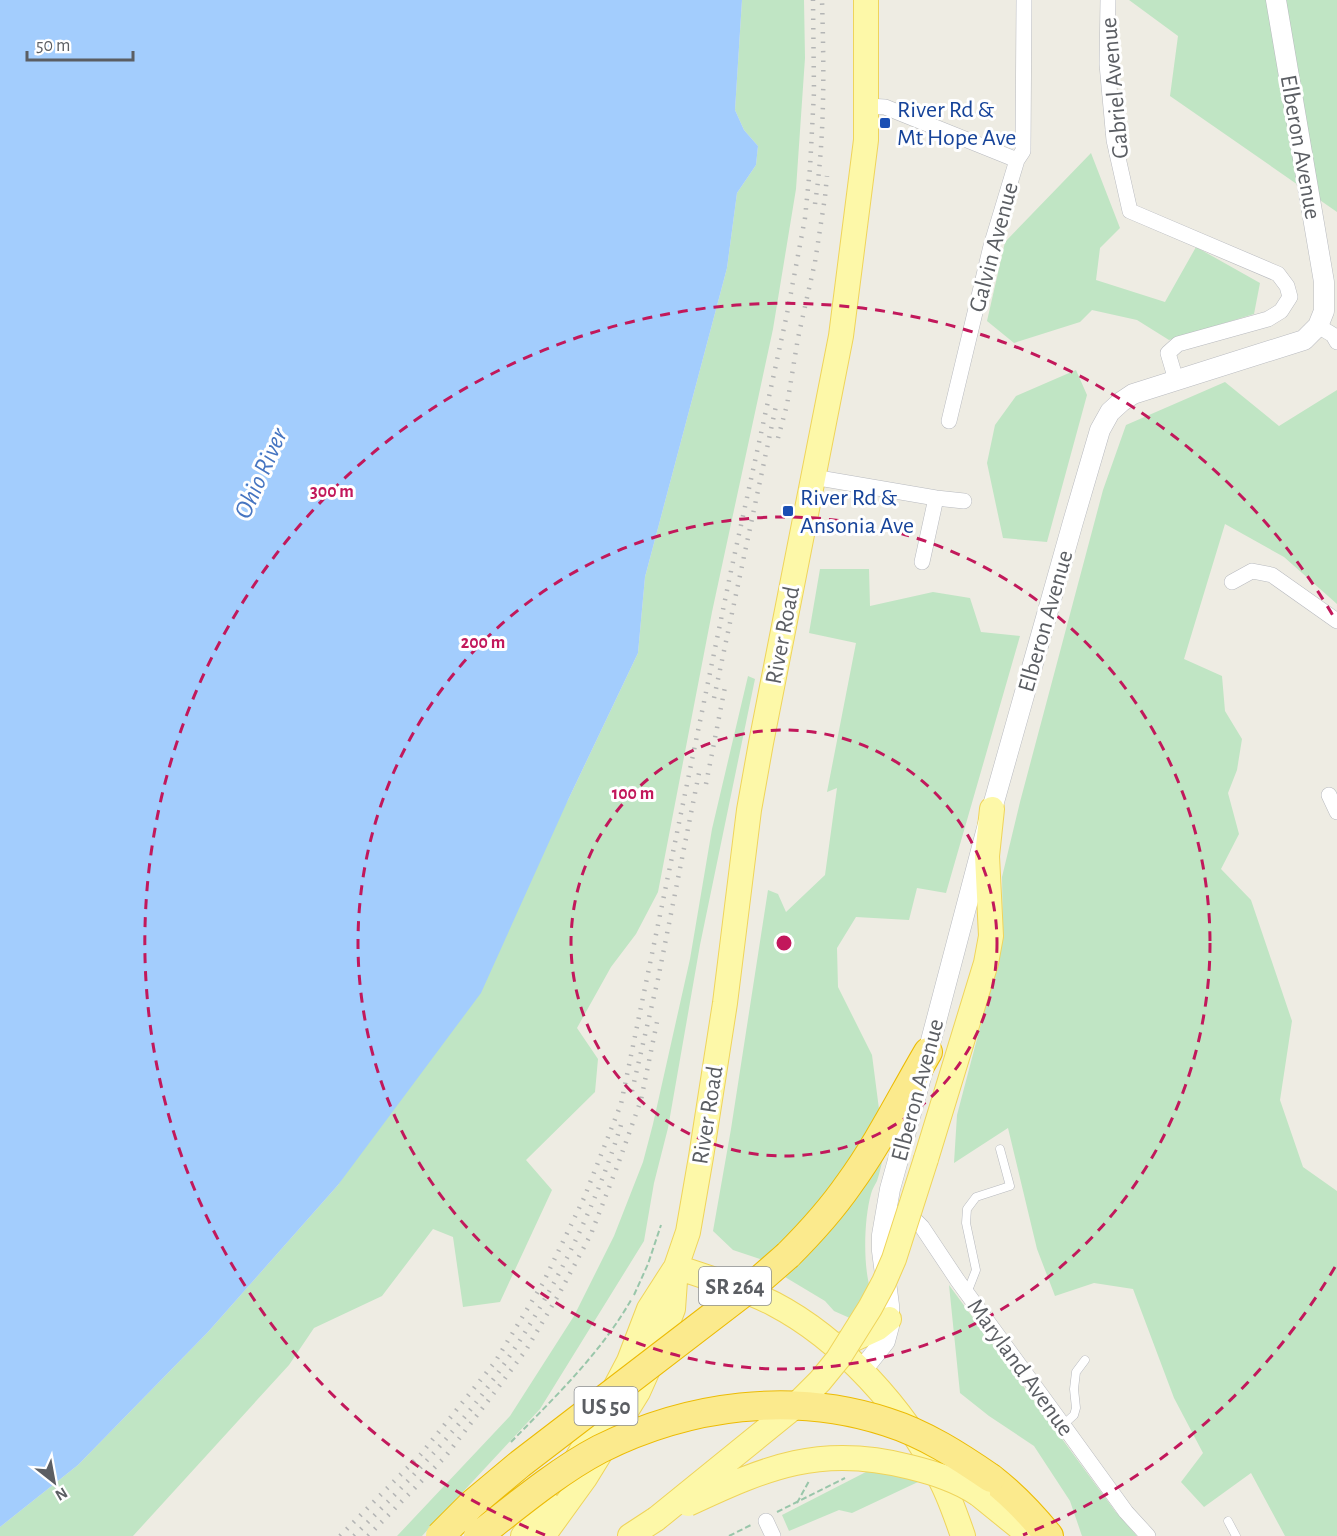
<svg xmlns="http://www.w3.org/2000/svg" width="1337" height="1536" font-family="'Alegreya Sans',sans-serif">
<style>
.green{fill:#c0e5c4}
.water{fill:#a3cdfd}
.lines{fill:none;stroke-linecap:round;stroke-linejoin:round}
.service-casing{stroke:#b8babf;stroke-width:9}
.minor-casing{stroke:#b8babf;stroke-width:16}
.tertiary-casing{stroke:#b8babf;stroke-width:21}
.primary-casing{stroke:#efd45b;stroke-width:26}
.motorway-casing{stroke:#ecbb04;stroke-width:30}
.path{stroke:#99c6aa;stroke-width:2;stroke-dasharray:6 3;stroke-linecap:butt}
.service{stroke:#fff;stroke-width:8}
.minor{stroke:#fff;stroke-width:15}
.tertiary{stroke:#fff;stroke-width:20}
.primary{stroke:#fdf8a8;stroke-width:24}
.motorway{stroke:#fbea8d;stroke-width:28}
.rail{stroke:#b4b5b5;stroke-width:4.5;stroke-dasharray:1.5 8;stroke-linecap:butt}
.primary-bridge-casing{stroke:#efd45b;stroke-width:26;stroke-linecap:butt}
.motorway-bridge-casing{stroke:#ecbb04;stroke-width:30;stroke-linecap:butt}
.primary-bridge{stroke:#fdf8a8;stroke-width:24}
.motorway-bridge{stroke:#fbea8d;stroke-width:28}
.ring{fill:none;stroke:#c2185b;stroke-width:3;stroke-dasharray:10 8}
.transit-dot{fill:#1a4fb4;stroke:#fff;stroke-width:2}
.labels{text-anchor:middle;stroke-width:6;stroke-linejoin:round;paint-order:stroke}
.shield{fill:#fff;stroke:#8c8e92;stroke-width:1.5}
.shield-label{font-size:22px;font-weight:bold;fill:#5b5e63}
.street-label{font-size:24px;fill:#5b5e63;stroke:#fff}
.transit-label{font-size:24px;fill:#164399;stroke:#fff;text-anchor:start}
.water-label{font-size:26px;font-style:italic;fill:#4675c1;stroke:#fff}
.centre{fill:#c2185b;stroke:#fff;stroke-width:3}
.ring-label{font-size:18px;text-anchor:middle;font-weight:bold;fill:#c2185b;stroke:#fff;stroke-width:6;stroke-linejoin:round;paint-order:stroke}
</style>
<rect width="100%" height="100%" fill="#eeece3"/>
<path class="green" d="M 742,0 L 804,0 L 805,58 L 796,189 L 773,329 L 712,612 L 658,892 L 636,934 L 611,967 L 577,1028 L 598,1059 L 595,1092 L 526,1160 L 552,1190 L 500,1302 L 463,1307 L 453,1237 L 433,1229 L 382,1296 L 314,1328 L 289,1365 L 133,1536 L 0,1536 L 0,1527 L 78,1465 L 208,1332 L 338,1185 L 568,800 L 638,653 L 645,577 L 727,268 L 737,193 L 756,165 L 758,146 L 744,130 L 735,110 Z
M 1129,0 L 1337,0 L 1337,212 L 1170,96 L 1178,36 Z
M 1091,153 L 1120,228 L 1100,248 L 1096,280 L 1165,302 L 1196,247 L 1260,283 L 1254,314 L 1169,340 L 1137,320 L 1092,310 L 1080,322 L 1014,343 L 987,321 L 1005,242 Z
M 1076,370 L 1087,395 L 1047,542 L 1003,538 L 987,463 L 995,425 L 1016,396 Z
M 1225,382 L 1279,426 L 1337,390 L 1337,604 L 1284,557 L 1225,524 L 1184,659 L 1222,676 L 1225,711 L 1242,739 L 1237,770 L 1228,793 L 1239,834 L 1221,869 L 1251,900 L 1292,1021 L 1280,1100 L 1303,1167 L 1337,1191 L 1337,1536 L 1285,1536 L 1251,1473 L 1204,1507 L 1181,1482 L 1203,1453 L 1174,1398 L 1133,1289 L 1094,1283 L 1055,1296 L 1037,1249 L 1008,1128 L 954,1163 L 957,1115 L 1003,940 L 1002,877 L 1020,802 L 1103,490 L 1126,425 Z
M 820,569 L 869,569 L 870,606 L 933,592 L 970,598 L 981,632 L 1020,636 L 946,893 L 917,888 L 909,920 L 856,917 L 837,948 L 838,987 L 872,1055 L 879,1109 L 854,1153 L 815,1210 L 763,1260 L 733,1250 L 713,1231 L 731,1129 L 768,890 L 778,894 L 786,912 L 825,875 L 837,788 L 827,792 L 856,643 L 809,633 Z
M 748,676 L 755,679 L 700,945 L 668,1128 L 654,1183 L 644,1241 L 540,1409 L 422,1536 L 397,1536 L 510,1416 L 574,1316 L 614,1236 L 643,1162 L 653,1124 L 690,959 L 712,829 Z
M 884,1153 C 882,1162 880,1172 877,1181 C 875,1185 872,1189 871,1194 C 864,1219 863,1264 870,1288 L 852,1319 L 834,1311 L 825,1301 L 780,1274 Z
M 949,1285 L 1115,1511 L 1137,1536 L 1082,1536 L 1070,1501 L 1034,1446 L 989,1416 L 960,1393 Z
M 903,1453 L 918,1482 L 852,1513 L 839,1510 L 789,1531 L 782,1515 Z"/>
<path class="water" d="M 0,0 L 742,0 L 735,110 L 744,130 L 758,146 L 756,165 L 737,193 L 727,268 L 645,577 L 638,653 L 568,800 L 481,993 L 338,1185 L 208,1332 L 78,1465 L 0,1527 Z"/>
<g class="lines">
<defs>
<path id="service" d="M 967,1293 L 976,1270 L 966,1223 L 967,1209 L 976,1197 L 1010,1186 L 1000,1149
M 1063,1425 L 1074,1415 L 1076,1408 L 1074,1389 L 1076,1372 L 1085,1360
M 1228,1521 L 1236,1536"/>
<path id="minor" d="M 1108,0 L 1107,64 L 1114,140 L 1130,211 L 1278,274 L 1287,286 L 1290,297 L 1281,311 L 1268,319 L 1178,344 L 1168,353 L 1176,380
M 867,106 L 885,107 L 1017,160
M 1318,326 L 1333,335 L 1337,342
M 949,421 L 991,246 L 1017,160 L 1023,151 L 1024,0
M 813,477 L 936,498 L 964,501
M 922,562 L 936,498
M 1232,582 L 1252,571 L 1272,575 L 1337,621
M 1329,795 L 1337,812
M 902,1212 L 914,1219 L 922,1227 L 958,1281 L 1063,1425 L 1126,1512 L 1148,1536
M 766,1521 L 773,1536"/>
<path id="tertiary" d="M 862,1370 L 885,1341 L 889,1326 L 889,1305 L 882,1251 L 882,1235 L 890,1189 L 928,1052 L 992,809 L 1073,522 L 1100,430 L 1110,412 L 1121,402 L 1133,394 L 1304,340 L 1318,326 L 1324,311 L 1324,282 L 1276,0"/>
<path id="primary" d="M 926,1159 L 986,963 L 991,936 L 987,856 L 992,809
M 676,1267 C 709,1278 742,1288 774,1304 C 841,1339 905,1410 939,1477 C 949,1495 956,1516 963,1536
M 841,1345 L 878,1328 L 889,1319
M 572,1467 L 587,1441 L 629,1361 L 649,1309 L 674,1270
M 978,1494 L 1030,1536
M 523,1536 L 548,1504
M 543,1536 L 585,1478 L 638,1392 L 659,1345 L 673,1309 L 676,1267 L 688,1232 L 701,1157 L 725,1003 L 749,810 L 761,743 L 841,336 L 866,140 L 866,0
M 630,1536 L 656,1519"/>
<path id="motorway" d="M 788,1255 C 810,1233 831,1210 849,1184 C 879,1143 902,1096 928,1052
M 991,1478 C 1013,1495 1031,1514 1049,1536"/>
</defs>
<use href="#service" class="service-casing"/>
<use href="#minor" class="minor-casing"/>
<use href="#tertiary" class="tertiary-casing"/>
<use href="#primary" class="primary-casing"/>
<use href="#motorway" class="motorway-casing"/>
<path class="path" d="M 634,1295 L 648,1264 L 661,1225
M 511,1442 C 554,1398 600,1354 631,1300
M 797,1503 L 809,1481
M 777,1512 L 845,1478
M 729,1536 L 753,1524"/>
<use href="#service" class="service"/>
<use href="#minor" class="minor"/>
<use href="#tertiary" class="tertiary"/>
<use href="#primary" class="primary"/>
<use href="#motorway" class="motorway"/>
<path class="rail" d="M 815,204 C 825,135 824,69 822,0
M 778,438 L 787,405 L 798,338 L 815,262 L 825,197 L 827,176
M 714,698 L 777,401
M 706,784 L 725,687
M 632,1091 L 658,979 L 700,768
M 340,1536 L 421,1454 L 495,1362 L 543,1283 L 584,1198 L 621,1104 L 731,571 L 787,314 L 805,218 L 810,168 L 814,92 L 813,0
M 354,1536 C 395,1495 435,1454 471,1409 C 536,1327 590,1225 621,1125
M 368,1536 L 445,1457 L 494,1393 L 526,1350 L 559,1294 L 591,1234 L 617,1167 L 641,1100 L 657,1022"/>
<defs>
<path id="primary-bridge" d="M 688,1504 C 767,1467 821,1444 910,1467 C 934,1473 957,1480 978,1494
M 656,1519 L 793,1408 L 820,1381 L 838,1359 L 870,1308 L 884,1282 L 894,1259 L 926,1159"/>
<path id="motorway-bridge" d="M 440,1536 L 471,1505 L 520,1464 L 756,1283 L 788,1255
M 478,1536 C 515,1507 558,1471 600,1449 C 688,1405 792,1391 887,1422 C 925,1434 959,1456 991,1478"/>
</defs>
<use href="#primary-bridge" class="primary-bridge-casing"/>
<use href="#motorway-bridge" class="motorway-bridge-casing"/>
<use href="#primary-bridge" class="primary-bridge"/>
<use href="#motorway-bridge" class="motorway-bridge"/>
</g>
<g class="ring">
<circle cx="784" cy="943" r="213"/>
<circle cx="784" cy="943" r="426"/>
<path d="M1335 1267A639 639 0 0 1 1023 1535M545 1535A639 639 0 1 1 1335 619"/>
</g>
<g class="transit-dot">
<rect x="879" y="117" width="12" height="12" rx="3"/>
<rect x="782" y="505" width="12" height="12" rx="3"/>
</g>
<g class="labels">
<g class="shield">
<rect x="699" y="1267" width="72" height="38" rx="4.5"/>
<rect x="574.5" y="1387" width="63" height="38" rx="4.5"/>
</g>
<g class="shield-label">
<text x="735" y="1294">SR 264</text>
<text x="606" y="1414">US 50</text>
</g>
<g class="street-label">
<text transform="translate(1114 88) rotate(-95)" y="8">Gabriel Avenue</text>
<text transform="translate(1301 147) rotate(80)" y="8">Elberon Avenue</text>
<text transform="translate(993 247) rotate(-75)" y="8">Galvin Avenue</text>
<text transform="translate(1045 621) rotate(-74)" y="8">Elberon Avenue</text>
<text transform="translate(782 635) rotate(-79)" y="8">River Road</text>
<text transform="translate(917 1090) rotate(-75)" y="8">Elberon Avenue</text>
<text transform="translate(707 1115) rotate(-81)" y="8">River Road</text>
<text transform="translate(1021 1367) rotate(54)" y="8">Maryland Avenue</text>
</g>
<g class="transit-label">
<text x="897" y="117">River Rd &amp;<tspan x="897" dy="28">Mt Hope Ave</tspan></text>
<text x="800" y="505">River Rd &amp;<tspan x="800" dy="28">Ansonia Ave</tspan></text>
</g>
<g class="water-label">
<text transform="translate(260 473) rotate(-66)" y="9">Ohio River</text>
</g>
</g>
<circle cx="784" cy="943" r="9" class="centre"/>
<g class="ring-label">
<text x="332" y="497">300 m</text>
<text x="483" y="648">200 m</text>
<text x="633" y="799">100 m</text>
</g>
<g transform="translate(54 1482) rotate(149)" stroke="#ffffff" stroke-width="4.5" paint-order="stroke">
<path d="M0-4.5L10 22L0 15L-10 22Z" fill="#5b5e63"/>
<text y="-9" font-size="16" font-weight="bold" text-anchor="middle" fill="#5b5e63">N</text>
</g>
<path d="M27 51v9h106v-9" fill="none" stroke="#5b5e63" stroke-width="3"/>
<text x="36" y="51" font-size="18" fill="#5b5e63" stroke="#ffffff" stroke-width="4.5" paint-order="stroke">50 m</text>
</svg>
